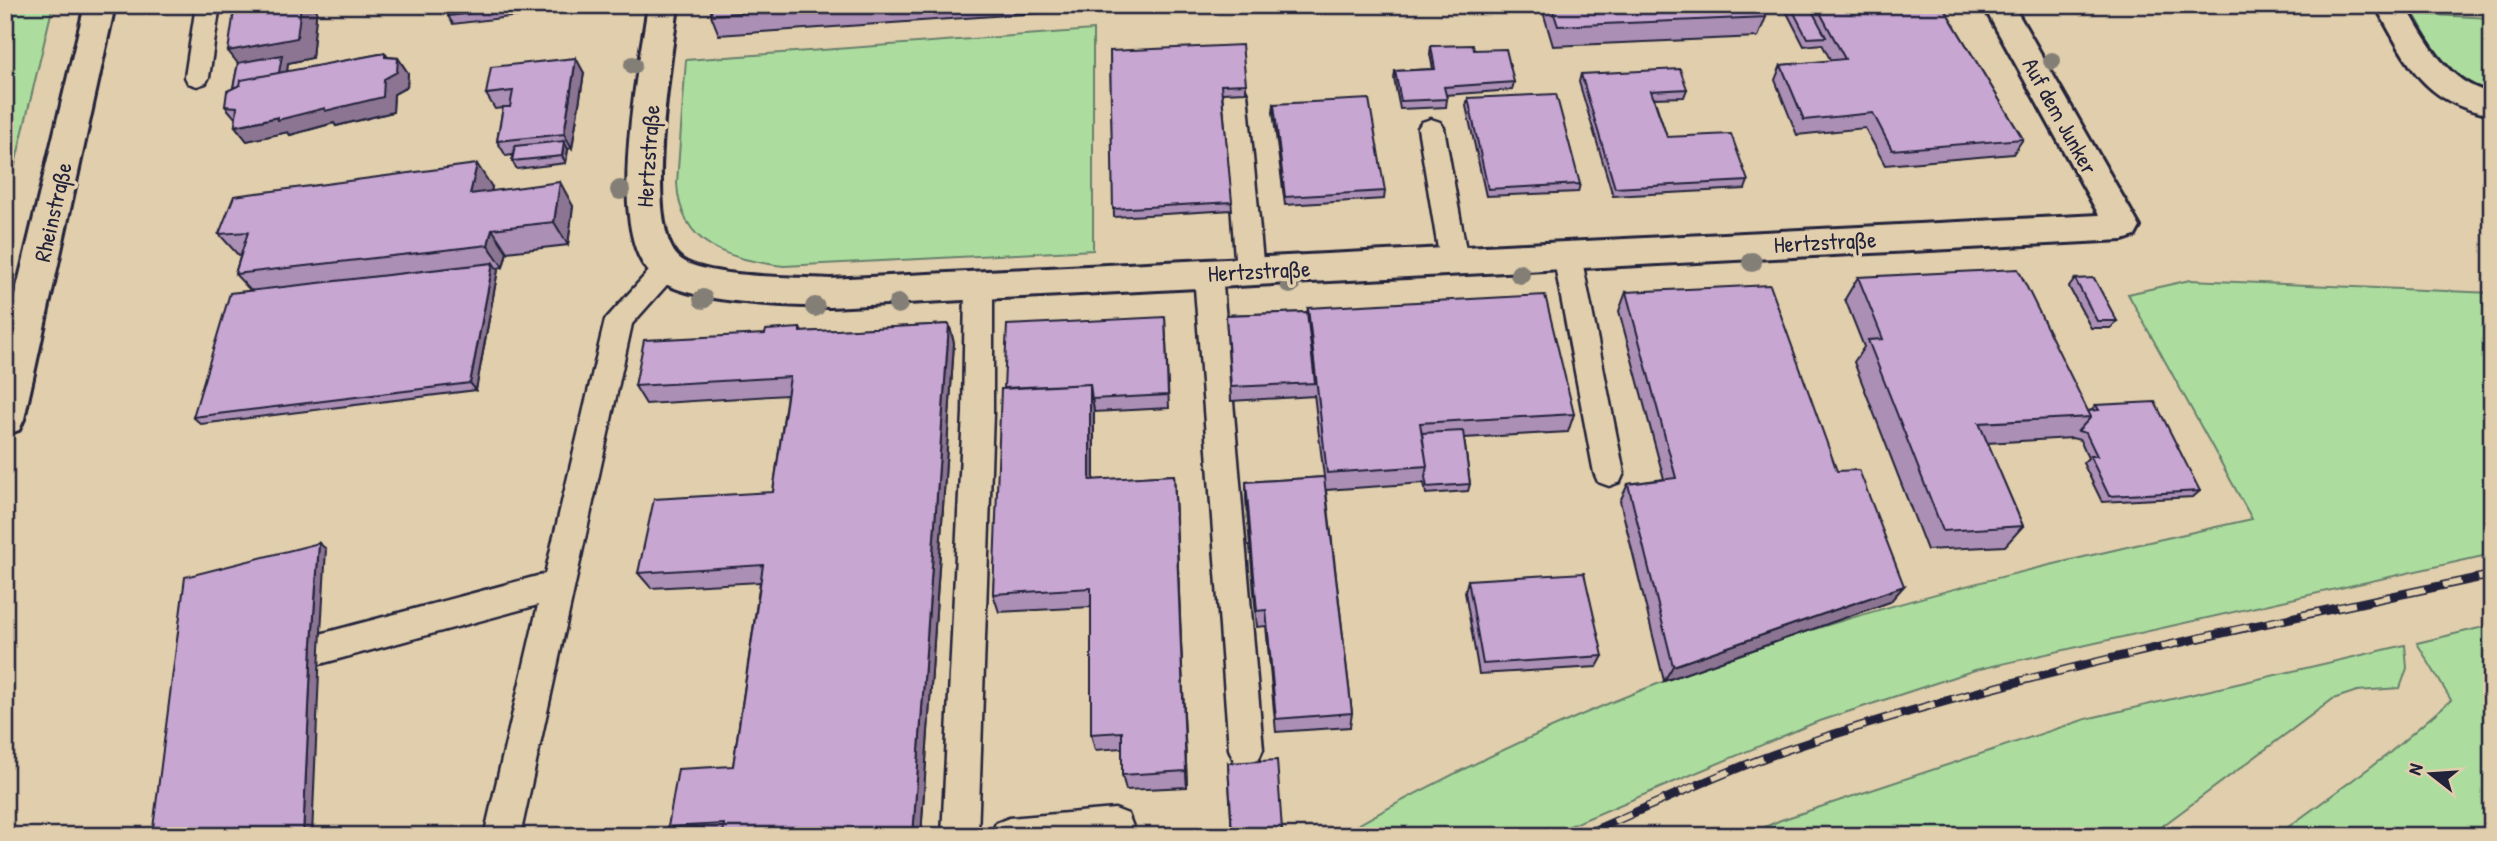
<svg xmlns="http://www.w3.org/2000/svg" width="2497" height="841" font-family="'Patrick Hand',sans-serif">
<style>
.green{fill:#acdd9e;stroke:#67806c;stroke-width:2}
.lines{fill:none;stroke-linecap:round;stroke-linejoin:round}
.service-casing{stroke:#22223b;stroke-width:5}
.minor-casing{stroke:#22223b;stroke-width:6}
.secondary-casing{stroke:#22223b;stroke-width:6}
.service{fill:#e0ceac;fill-rule:evenodd}
.minor{fill:#e0ceac;fill-rule:evenodd}
.secondary{fill:#e0ceac;fill-rule:evenodd}
.rail-casing{stroke:#22223b;stroke-width:9}
.rail{stroke:#e0ceac;stroke-width:6;stroke-dasharray:18;stroke-linecap:butt}
.tree{fill:#837f76}
.wall{fill:#ab8fb4;stroke:#22223b;stroke-width:2}
.shaded-wall{fill:#8b7492;stroke:#22223b;stroke-width:2}
.building{fill:#c7a6d1;stroke:#22223b;stroke-width:2}
.labels{text-anchor:middle;stroke-width:7;stroke-linejoin:round;paint-order:stroke}
.street-label{font-size:23px;fill:#22223b;stroke:#e0ceac}
</style>
<rect width="100%" height="100%" fill="#e0ceac"/>
<filter id="ink" filterUnits="userSpaceOnUse"><feTurbulence type="fractalNoise" baseFrequency=".0143" numOctaves="2"/><feDisplacementMap in="SourceGraphic" scale="14" xChannelSelector="R" yChannelSelector="G"/><feConvolveMatrix kernelMatrix="1 2 1 2 8 2 1 2 1" color-interpolation-filters="sRGB"/></filter>
<g filter="url(#ink)">
<path class="green" d="M 5,5 L 53,5 L 5,207 Z
M 2414,14 L 2492,18 L 2492,92 C 2450,91 2432,44 2414,14 Z
M 1093,30 L 1093,250 L 784,266 C 731,259 680,248 677,183 L 686,60 Z
M 2190,280 L 2492,293 L 2492,554 L 1975,670 L 1814,723 L 1546,836 L 1338,836 C 1475,758 1620,693 1769,644 C 1927,591 2089,555 2252,519 L 2128,294 Z
M 2492,625 L 2492,836 L 2276,836 L 2387,755 L 2451,700 L 2417,643 Z
M 2405,645 L 2407,668 L 2400,688 L 2357,691 L 2333,699 L 2149,836 L 1744,836 L 1781,820 L 2086,719 Z"/>
<g class="lines">
<defs>
<path id="service" d="M 196,5 L 220,5 L 209,77 L 206,83 L 197,86 L 188,83 L 185,77 Z
M 1235,84 L 1244,87 L 1247,93 L 1264,272 L 1260,279 L 1250,283 L 1240,279 L 1236,272 L 1223,93 L 1226,87 Z
M 1431,119 L 1440,122 L 1444,128 L 1468,261 L 1464,268 L 1454,271 L 1444,268 L 1440,261 L 1418,128 L 1422,122 Z
M 1567,245 L 1577,248 L 1581,255 L 1624,473 L 1620,482 L 1609,486 L 1598,482 L 1594,473 L 1553,255 L 1557,248 Z
M 667,258 L 677,262 L 681,269 L 632,324 L 520,836 L 484,836 L 538,605 L 320,664 L 308,660 L 303,649 L 308,638 L 320,634 L 545,574 L 605,320 L 657,262 Z
M 1208,263 L 1218,266 L 1222,274 L 1263,749 L 1258,761 L 1246,766 L 1234,761 L 1229,749 L 1194,274 L 1198,266 Z
M 979,275 L 989,278 L 993,286 L 993,413 L 978,836 L 942,836 L 963,413 L 965,286 L 969,278 Z
M 1115,809 L 1128,814 L 1133,827 L 1129,836 L 991,836 L 996,823 L 1009,818 Z"/>
<path id="minor" d="M 648,5 L 678,5 C 673,52 640,233 682,260 C 709,278 796,277 830,279 L 2099,215 L 1983,5 L 2013,5 L 2140,227 L 2135,236 L 2123,240 L 830,307 C 786,305 693,304 657,279 C 601,241 640,64 648,5 Z
M 2375,5 L 2405,5 C 2427,41 2447,84 2492,93 L 2492,115 C 2421,102 2408,63 2375,5 Z"/>
<path id="secondary" d="M 85,5 L 115,5 L 24,419 L 19,430 L 5,435 L 5,337 Z"/>
</defs>
<use href="#service" class="service-casing"/>
<use href="#minor" class="minor-casing"/>
<use href="#secondary" class="secondary-casing"/>
<use href="#service" class="service"/>
<use href="#minor" class="minor"/>
<use href="#secondary" class="secondary"/>
<defs>
<path id="rail" d="M 1581,836 C 1656,804 1729,768 1807,743 C 2030,670 2262,624 2492,575"/>
</defs>
<use href="#rail" class="rail-casing"/>
<use href="#rail" class="rail"/>
</g>
<g class="tree">
<circle cx="2052" cy="61" r="9"/>
<circle cx="633" cy="65" r="9"/>
<circle cx="620" cy="190" r="10"/>
<circle cx="1752" cy="262" r="10"/>
<circle cx="1520" cy="274" r="10"/>
<circle cx="1290" cy="284" r="10"/>
<circle cx="703" cy="299" r="10"/>
<circle cx="898" cy="304" r="10"/>
<circle cx="815" cy="307" r="10"/>
</g>
<path class="wall" d="M 450,5 L 576,5 L 575,9 L 453,24 L 448,16 Z
M 712,5 L 1053,5 L 1053,12 L 719,35 L 711,15 Z
M 1069,5 L 1230,5 L 1070,12 Z
M 1541,5 L 1761,5 L 1766,17 L 1758,37 L 1553,46 Z
M 1783,5 L 1942,5 L 2023,139 L 2013,154 L 1885,165 L 1865,128 L 1797,135 L 1775,80 L 1781,65 L 1831,61 L 1822,44 L 1804,46 Z
M 317,6 L 312,58 L 288,63 L 287,72 L 385,53 L 388,57 L 398,58 L 408,73 L 407,87 L 394,94 L 393,112 L 336,126 L 334,123 L 290,135 L 288,132 L 247,141 L 235,126 L 236,119 L 225,106 L 233,88 L 238,63 Z
M 1431,46 L 1474,50 L 1514,82 L 1512,90 L 1446,95 L 1447,99 L 1446,107 L 1400,109 L 1394,79 L 1395,71 L 1433,69 L 1430,54 Z
M 1110,51 L 1246,84 L 1246,92 L 1222,93 L 1232,210 L 1114,217 Z
M 584,73 L 572,148 L 568,149 L 566,163 L 517,169 L 512,161 L 513,155 L 506,156 L 497,141 L 503,108 L 495,109 L 486,94 Z
M 1581,74 L 1687,89 L 1684,97 L 1654,98 L 1667,137 L 1748,181 L 1745,189 L 1613,196 L 1579,82 Z
M 1468,98 L 1580,184 L 1578,192 L 1486,196 L 1466,106 Z
M 1274,104 L 1385,191 L 1384,199 L 1285,205 L 1273,112 Z
M 492,187 L 491,191 L 573,206 L 568,245 L 507,252 L 503,267 L 497,268 L 498,270 L 476,390 L 201,424 L 193,417 L 251,291 L 235,274 L 240,257 L 219,234 Z
M 1858,277 L 2088,411 L 2092,410 L 2096,405 L 2200,491 L 2193,497 L 2102,502 L 2083,463 L 2088,458 L 2080,440 L 2072,438 L 1987,443 L 2023,526 L 2005,546 L 1927,550 L 1854,362 L 1864,347 L 1845,299 Z
M 2075,279 L 2117,321 L 2111,328 L 2091,328 L 2069,287 Z
M 1626,292 L 1837,471 L 1890,602 L 1664,681 L 1620,501 L 1628,484 L 1664,479 L 1619,311 Z
M 1308,308 L 1574,414 L 1568,432 L 1464,438 L 1470,484 L 1468,491 L 1426,494 L 1424,483 L 1326,490 L 1352,713 L 1350,727 L 1276,732 L 1266,626 L 1257,627 L 1246,499 L 1246,482 L 1324,477 L 1314,394 L 1314,396 L 1231,401 L 1226,315 L 1307,312 Z
M 1165,317 L 1169,408 L 1094,412 L 1094,410 L 1094,480 L 1174,475 L 1175,495 L 1187,787 L 1126,790 L 1122,775 L 1122,748 L 1095,750 L 1091,734 L 1091,607 L 999,612 L 993,594 L 1004,388 Z
M 949,324 L 954,343 L 921,836 L 677,836 L 668,827 L 733,766 L 760,582 L 651,588 L 638,573 L 773,492 L 787,395 L 646,404 L 635,386 L 800,328 L 802,332 Z
M 1468,580 L 1603,656 L 1597,667 L 1479,674 L 1465,592 Z
M 1228,763 L 1282,830 L 1282,835 L 1232,836 Z"/>
<path class="shaded-wall" d="M 301,5 L 320,5 L 317,6 L 312,58 L 288,63 L 285,89 L 244,71 L 228,51 Z
M 398,58 L 408,73 L 407,87 L 394,94 L 393,112 L 336,126 L 334,123 L 290,135 L 288,132 L 247,141 L 235,126 L 325,108 L 384,79 Z
M 576,58 L 584,73 L 572,148 L 564,134 Z
M 564,141 L 568,149 L 566,163 L 562,156 Z
M 477,164 L 492,187 L 486,217 L 470,194 Z
M 560,182 L 573,206 L 568,245 L 554,222 Z
M 492,229 L 507,252 L 503,267 L 488,245 Z
M 493,263 L 498,270 L 476,390 L 470,383 Z
M 949,324 L 954,343 L 921,836 L 913,836 Z
M 1090,384 L 1094,410 L 1094,500 L 1090,480 Z
M 1174,475 L 1175,495 L 1187,787 L 1186,771 Z
M 319,543 L 326,549 L 320,649 L 312,836 L 303,836 L 312,643 Z
M 1904,586 L 1890,602 L 1664,681 L 1673,666 Z"/>
<path class="building" d="M 235,5 L 301,5 L 297,38 L 228,51 Z
M 450,5 L 536,5 L 448,16 Z
M 712,5 L 851,5 L 711,15 Z
M 1551,5 L 1761,5 L 1766,17 L 1558,26 Z
M 1790,5 L 1809,5 L 1826,37 L 1807,38 Z
M 1816,5 L 1942,5 L 2023,139 L 1892,150 L 1873,113 L 1804,120 L 1781,65 L 1845,59 Z
M 1242,45 L 1246,84 L 1221,85 L 1232,202 L 1113,209 L 1110,51 Z
M 1473,45 L 1474,50 L 1506,49 L 1514,82 L 1444,87 L 1447,99 L 1401,101 L 1395,71 L 1435,69 L 1431,46 Z
M 385,53 L 385,57 L 398,58 L 397,72 L 384,79 L 383,97 L 325,111 L 325,108 L 278,120 L 278,117 L 235,126 L 237,107 L 225,106 L 227,91 L 240,85 L 241,80 Z
M 282,55 L 279,73 L 241,80 L 240,85 L 233,88 L 238,63 Z
M 576,58 L 564,134 L 497,141 L 503,107 L 510,107 L 513,91 L 486,94 L 491,67 Z
M 1680,69 L 1687,89 L 1651,91 L 1667,137 L 1731,134 L 1748,181 L 1615,188 L 1581,74 Z
M 1556,94 L 1580,184 L 1488,189 L 1468,98 Z
M 1369,99 L 1385,191 L 1285,197 L 1274,104 Z
M 564,141 L 562,156 L 512,161 L 515,146 Z
M 477,164 L 470,194 L 560,182 L 554,222 L 492,229 L 488,245 L 235,274 L 248,232 L 219,234 L 234,196 Z
M 493,263 L 470,383 L 193,417 L 230,293 Z
M 2018,269 L 2091,417 L 1979,423 L 2023,526 L 1943,531 L 1868,340 L 1883,339 L 1858,277 Z
M 2094,278 L 2117,321 L 2097,321 L 2075,279 Z
M 1770,285 L 1837,471 L 1859,470 L 1904,586 L 1673,666 L 1628,484 L 1676,478 L 1626,292 Z
M 1545,295 L 1574,414 L 1420,423 L 1427,466 L 1327,473 L 1308,308 Z
M 1307,312 L 1315,383 L 1231,387 L 1226,315 Z
M 1165,317 L 1168,395 L 1092,399 L 1090,384 L 1004,388 L 1007,325 Z
M 949,324 L 913,836 L 723,836 L 724,824 L 668,827 L 678,769 L 733,766 L 763,565 L 638,573 L 654,499 L 773,492 L 790,377 L 635,386 L 644,340 L 765,334 L 766,330 L 800,328 L 800,332 Z
M 1090,384 L 1090,480 L 1174,475 L 1186,771 L 1122,775 L 1122,732 L 1091,734 L 1091,588 L 993,594 L 1001,389 Z
M 2155,402 L 2200,491 L 2109,496 L 2090,456 L 2097,456 L 2086,433 L 2078,431 L 2091,417 L 2088,411 L 2099,410 L 2096,405 Z
M 1463,431 L 1470,484 L 1427,487 L 1425,477 L 1427,466 L 1422,433 Z
M 1324,477 L 1352,713 L 1276,719 L 1266,610 L 1257,611 L 1246,482 Z
M 319,543 L 312,643 L 303,836 L 152,836 L 185,577 Z
M 1584,573 L 1603,656 L 1483,664 L 1468,580 Z
M 1277,760 L 1282,830 L 1232,833 L 1228,763 Z"/>
</g>
<g class="labels">
<g class="street-label">
<text transform="translate(2060 116) rotate(61)" y="8">Auf dem Junker</text>
<text transform="translate(648 156) rotate(-86)" y="8">Hertzstraße</text>
<text transform="translate(53 212) rotate(-77)" y="8">Rheinstraße</text>
<text transform="translate(1825 242) rotate(-3)" y="8">Hertzstraße</text>
<text transform="translate(1259 271) rotate(-3)" y="8">Hertzstraße</text>
</g>
</g>
<rect width="2497" height="841" fill="none" stroke="#e0ceac" stroke-width="28"/>
<rect x="14" y="14" width="2469" height="813" fill="none" stroke="#22223b" stroke-width="2.5" filter="url(#ink)"/>
<g transform="translate(2431 774) rotate(287)" stroke="#e0ceac" stroke-width="5" paint-order="stroke">
<path d="M0-5L12 26L0 18L-12 26Z" fill="#22223b"/>
<text y="-10" font-size="19" font-weight="bold" text-anchor="middle" fill="#22223b">N</text>
</g>
</svg>
